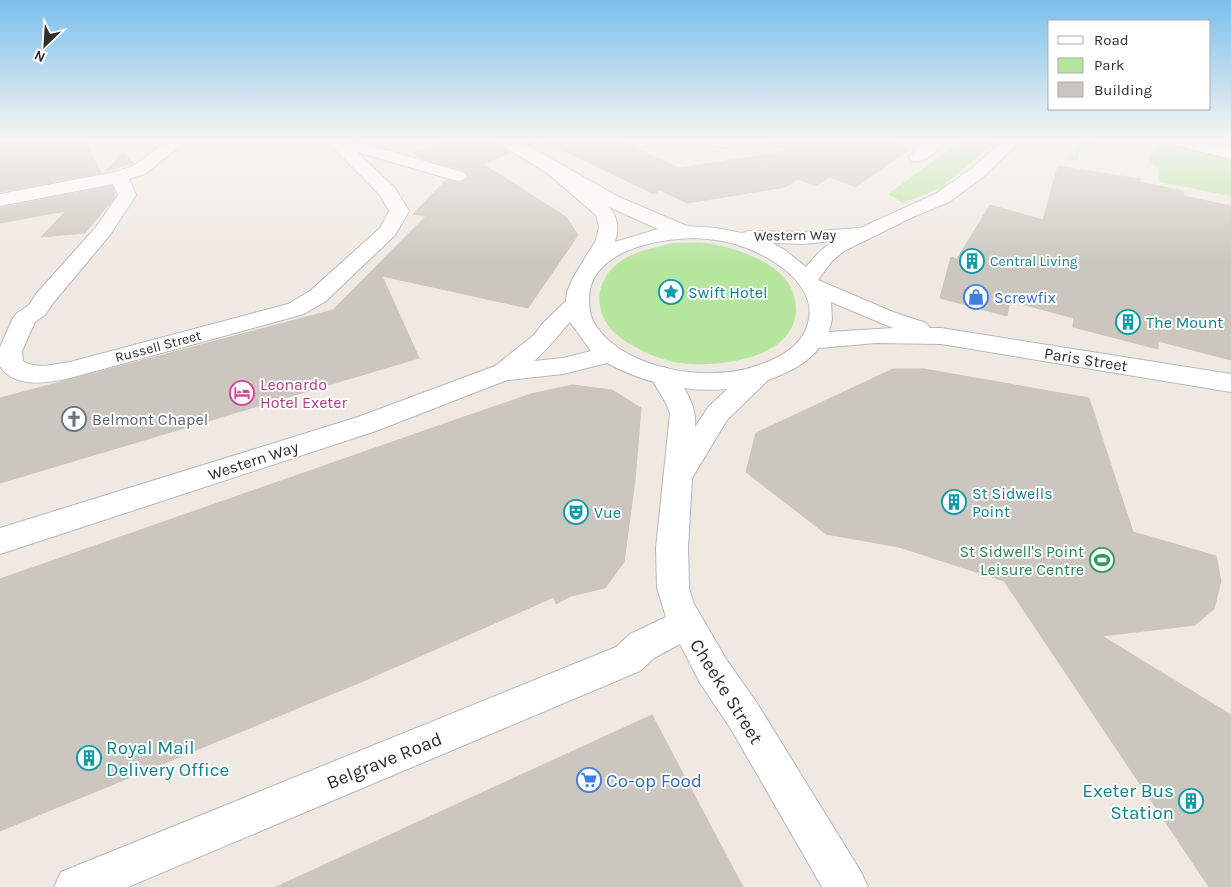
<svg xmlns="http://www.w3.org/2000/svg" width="1231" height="887" font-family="Karla,sans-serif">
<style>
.green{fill:#b6e59e}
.building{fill:#cbc7bf;stroke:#cbc5ba}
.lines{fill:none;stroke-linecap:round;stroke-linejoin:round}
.minor-casing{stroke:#b4b7c1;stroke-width:2}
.secondary-casing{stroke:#b4b7c1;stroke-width:2}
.minor{fill:#fff;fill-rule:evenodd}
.secondary{fill:#fff;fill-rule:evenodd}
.labels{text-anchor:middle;stroke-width:4;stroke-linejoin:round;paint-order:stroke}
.far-street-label{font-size:14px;fill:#2e2e2e;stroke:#fff}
.far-culture-label{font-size:14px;fill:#0d838f;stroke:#fff;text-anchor:start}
.culture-label{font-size:16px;fill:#0d838f;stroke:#fff;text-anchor:start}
.shop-label{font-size:16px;fill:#366cbe;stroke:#fff;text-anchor:start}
.street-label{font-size:16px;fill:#2e2e2e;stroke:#fff}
.hotel-label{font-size:16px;fill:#b23c85;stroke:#fff;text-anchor:start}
.worship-label{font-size:16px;fill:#5b616d;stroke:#fff;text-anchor:start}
.leisure-label{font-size:16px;fill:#27864d;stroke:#fff;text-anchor:end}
.near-street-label{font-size:19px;fill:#2e2e2e;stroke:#fff}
.near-culture-label{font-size:19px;fill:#0d838f;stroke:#fff;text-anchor:start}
.near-shop-label{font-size:19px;fill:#366cbe;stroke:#fff;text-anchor:start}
</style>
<rect width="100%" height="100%" fill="#efe9e1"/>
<path class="green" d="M 964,139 L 999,139 L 941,188 L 903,203 L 888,194 Z
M 1084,139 L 1103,139 L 1095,148 L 1079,153 L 1078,161 L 1064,159 Z
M 1158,143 L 1170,144 L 1231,159 L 1231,196 L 1160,182 L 1158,169 L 1149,160 L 1150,156 Z
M 674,243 C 684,243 695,242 705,243 C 735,247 790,264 795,300 C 797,311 796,322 789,332 C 769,363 703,369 670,361 C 653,357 637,349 622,339 C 592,318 591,279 624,259 C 640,250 657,247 674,243 Z"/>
<path class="building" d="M 0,139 L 84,139 L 101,173 L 0,192 Z
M 451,139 L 494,139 L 497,145 L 511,153 L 483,164 L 566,217 L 578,235 L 528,308 L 382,276 L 419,358 L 0,483 L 0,398 L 333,310 L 426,216 L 413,214 L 446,180 L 457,183 L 463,182 L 468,177 L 464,170 L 419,157 L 412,153 Z
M 520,139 L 616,139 L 679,168 L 790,151 L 765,142 L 765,139 L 881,139 L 910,149 L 856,187 L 830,177 L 816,186 L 798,179 L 785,187 L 687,203 L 660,190 L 654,194 L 542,140 L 531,145 Z
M 123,153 L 134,163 L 104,172 Z
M 1058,166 L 1140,179 L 1140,182 L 1183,191 L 1184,196 L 1231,206 L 1231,360 L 1158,341 L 1158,349 L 1073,327 L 1074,318 L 1010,301 L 1007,316 L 940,298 L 951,257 L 957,259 L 990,205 L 1043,220 Z
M 112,186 L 115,194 L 114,198 L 85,233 L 41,237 L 66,211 L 0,223 L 0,208 Z
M 893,369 L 924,369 L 1089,398 L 1133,532 L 1216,556 L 1221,581 L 1214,609 L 1195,625 L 1102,636 L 1231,715 L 1231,887 L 1209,887 L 1004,581 L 899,547 L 826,534 L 746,472 L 756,433 Z
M 572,385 L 612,390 L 641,408 L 635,480 L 624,562 L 605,588 L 571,596 L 556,604 L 554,597 L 361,682 L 0,831 L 0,579 L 464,417 L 531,394 Z
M 652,715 L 743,887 L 276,887 Z"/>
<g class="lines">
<defs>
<path id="minor" d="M 170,139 L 189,139 L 145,174 L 129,179 L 136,195 L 110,235 L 53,303 L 45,315 L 35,322 L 22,351 L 23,361 C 36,370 55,364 70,362 L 288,304 L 310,291 L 380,228 L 389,211 L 380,195 L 325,139 L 348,139 L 463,172 L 466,176 L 463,180 L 457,181 L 357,152 L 395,188 L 409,211 L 395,235 L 326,301 L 304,314 L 70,378 C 48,383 14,389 0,366 L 0,347 L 13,318 L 17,313 L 29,305 L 36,294 L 96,227 L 118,195 L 113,184 L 0,206 L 0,194 L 115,172 L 133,166 Z
M 633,139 L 652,139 C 648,146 641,146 634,145 L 632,141 Z
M 707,139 L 730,139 L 733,143 L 731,147 C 723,149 712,146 707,139 Z
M 927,139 L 945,139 C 938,150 925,164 912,161 L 909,157 Z
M 1164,139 L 1193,139 L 1231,149 L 1231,159 L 1166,143 Z
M 663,367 L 672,370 C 684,389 697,403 695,427 L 709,406 L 748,370 L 757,367 L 766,370 L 770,376 L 766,382 L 727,420 L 692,478 L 688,548 L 689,588 L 694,604 L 726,659 L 757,703 L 861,872 L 868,887 L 822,887 L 731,729 L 700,683 L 680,644 L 654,658 L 640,671 L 128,887 L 54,887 L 61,872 L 616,647 L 630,634 L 666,617 L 657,588 L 656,548 L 670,414 L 667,405 L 650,376 L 654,370 Z"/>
<path id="secondary" d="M 496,139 L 516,139 L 619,197 L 687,226 L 716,228 L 742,233 L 749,231 L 803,232 L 860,228 L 935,194 L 971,169 L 1005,139 L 1023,139 L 983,177 L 949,202 L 915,216 L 844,251 L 832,261 L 818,280 L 893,312 L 926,323 L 930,328 L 941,328 L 1231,374 L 1231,392 L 941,344 L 876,343 L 819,348 C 806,364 789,372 771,379 C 717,399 657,390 607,363 L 563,374 L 507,380 L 376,431 L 0,554 L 0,528 L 358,417 L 495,366 L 534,335 L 542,324 L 566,301 L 567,292 L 573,278 L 596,240 L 599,227 L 596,215 L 547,173 L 498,143 ZM 609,207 L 658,229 L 615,242 C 619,229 618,217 609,207 ZM 694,238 C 708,239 722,240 735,244 C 769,254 824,286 806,329 C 798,349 775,360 756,366 C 708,383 626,370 596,326 C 590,318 589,307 589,298 C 591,250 657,239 694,238 ZM 833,241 L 818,253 L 806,267 L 785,250 L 772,243 L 803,244 ZM 831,302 L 893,328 L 829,332 L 832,319 ZM 570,322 L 591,351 L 563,358 L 534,361 C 548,349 558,335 570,322 Z"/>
</defs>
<use href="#minor" class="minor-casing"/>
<use href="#secondary" class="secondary-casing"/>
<use href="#minor" class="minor"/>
<use href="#secondary" class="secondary"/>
</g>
<linearGradient id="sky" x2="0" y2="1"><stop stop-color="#7abfeb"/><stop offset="0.53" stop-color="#f8f5f2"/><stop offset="1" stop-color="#f8f5f2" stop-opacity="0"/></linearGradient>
<rect width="1231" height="263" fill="url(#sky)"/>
<defs>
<symbol id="building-ring" viewBox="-11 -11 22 22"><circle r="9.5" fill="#fff" stroke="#0f9aa8" stroke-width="1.5"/><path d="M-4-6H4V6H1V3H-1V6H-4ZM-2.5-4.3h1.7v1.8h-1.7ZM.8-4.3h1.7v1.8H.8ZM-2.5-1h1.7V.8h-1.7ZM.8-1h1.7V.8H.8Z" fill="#0f9aa8"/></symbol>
<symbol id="sight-ring" viewBox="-11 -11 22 22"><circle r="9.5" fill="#fff" stroke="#0f9aa8" stroke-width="1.5"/><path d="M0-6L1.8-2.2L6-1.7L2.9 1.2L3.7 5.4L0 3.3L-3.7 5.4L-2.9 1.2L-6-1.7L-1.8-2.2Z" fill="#0f9aa8"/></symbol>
<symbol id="shop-ring" viewBox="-11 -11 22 22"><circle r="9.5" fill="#fff" stroke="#3f7fe0" stroke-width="1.5"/><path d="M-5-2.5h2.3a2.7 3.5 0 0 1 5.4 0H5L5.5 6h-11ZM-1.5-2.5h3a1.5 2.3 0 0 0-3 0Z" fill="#3f7fe0"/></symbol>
<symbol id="hotel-ring" viewBox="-11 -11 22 22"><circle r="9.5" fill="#fff" stroke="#d1479c" stroke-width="1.5"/><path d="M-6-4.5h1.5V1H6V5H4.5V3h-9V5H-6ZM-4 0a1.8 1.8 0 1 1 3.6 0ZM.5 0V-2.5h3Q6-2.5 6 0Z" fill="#d1479c"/></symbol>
<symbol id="church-ring" viewBox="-11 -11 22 22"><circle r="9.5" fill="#fff" stroke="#6b7280" stroke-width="1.5"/><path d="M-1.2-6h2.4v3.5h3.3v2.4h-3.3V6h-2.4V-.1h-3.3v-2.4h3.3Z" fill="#6b7280"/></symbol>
<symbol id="theatre-ring" viewBox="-11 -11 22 22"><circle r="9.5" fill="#fff" stroke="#0f9aa8" stroke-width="1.5"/><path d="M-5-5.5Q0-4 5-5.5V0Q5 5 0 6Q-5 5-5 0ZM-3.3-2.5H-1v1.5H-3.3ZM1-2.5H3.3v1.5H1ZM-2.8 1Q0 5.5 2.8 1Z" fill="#0f9aa8"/></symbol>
<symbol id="stadium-ring" viewBox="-11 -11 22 22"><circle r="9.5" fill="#fff" stroke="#2e9e5b" stroke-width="1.5"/><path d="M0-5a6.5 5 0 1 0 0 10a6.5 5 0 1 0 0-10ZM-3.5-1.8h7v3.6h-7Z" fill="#2e9e5b"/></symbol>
<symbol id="supermarket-ring" viewBox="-11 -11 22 22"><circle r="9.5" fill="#fff" stroke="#3f7fe0" stroke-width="1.5"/><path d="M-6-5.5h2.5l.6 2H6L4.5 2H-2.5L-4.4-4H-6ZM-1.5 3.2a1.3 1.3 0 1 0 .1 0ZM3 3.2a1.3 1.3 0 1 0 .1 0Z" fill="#3f7fe0"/></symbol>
</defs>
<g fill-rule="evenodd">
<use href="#building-ring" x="958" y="247" width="28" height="28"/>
<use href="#sight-ring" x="657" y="278" width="28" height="28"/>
<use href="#shop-ring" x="962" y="283" width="28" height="28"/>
<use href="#building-ring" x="1114" y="308" width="28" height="28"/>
<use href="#hotel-ring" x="228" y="379" width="28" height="28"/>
<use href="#church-ring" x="60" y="405" width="28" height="28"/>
<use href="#building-ring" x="940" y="488" width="28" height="28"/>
<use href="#theatre-ring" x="562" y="498" width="28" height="28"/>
<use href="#stadium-ring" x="1088" y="546" width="28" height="28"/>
<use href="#building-ring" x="75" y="744" width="28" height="28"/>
<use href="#supermarket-ring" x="575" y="766" width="28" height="28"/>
<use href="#building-ring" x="1177" y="787" width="28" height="28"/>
</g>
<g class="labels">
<g class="far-street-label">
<text transform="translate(795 235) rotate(-1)" y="5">Western Way</text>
<text transform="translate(158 346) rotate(-15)" y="5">Russell Street</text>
</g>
<g class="far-culture-label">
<text x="990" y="266">Central Living</text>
</g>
<g class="culture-label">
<text x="688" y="298">Swift Hotel</text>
<text x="1146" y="328">The Mount</text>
<text x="972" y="499">St Sidwells<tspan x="972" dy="18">Point</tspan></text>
<text x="594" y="518">Vue</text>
</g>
<g class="shop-label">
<text x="994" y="303">Screwfix</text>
</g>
<g class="street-label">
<text transform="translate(1086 359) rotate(9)" y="6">Paris Street</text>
<text transform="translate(253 460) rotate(-18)" y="6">Western Way</text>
</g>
<g class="hotel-label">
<text x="260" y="390">Leonardo<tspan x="260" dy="18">Hotel Exeter</tspan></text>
</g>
<g class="worship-label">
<text x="92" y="425">Belmont Chapel</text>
</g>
<g class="leisure-label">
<text x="1084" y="557">St Sidwell's Point<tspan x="1084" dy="18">Leisure Centre</tspan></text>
</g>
<g class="near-street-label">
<text transform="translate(727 691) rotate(58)" y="7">Cheeke Street</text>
<text transform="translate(384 760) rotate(-22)" y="7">Belgrave Road</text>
</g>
<g class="near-culture-label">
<text x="106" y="754">Royal Mail<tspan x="106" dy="22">Delivery Office</tspan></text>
<text x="1174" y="797" text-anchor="end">Exeter Bus<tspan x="1174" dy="22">Station</tspan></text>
</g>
<g class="near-shop-label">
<text x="606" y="787">Co-op Food</text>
</g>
</g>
<rect x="1048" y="20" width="162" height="90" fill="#ffffff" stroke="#ababab"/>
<rect x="1058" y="36" width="25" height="8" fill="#ffffff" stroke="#ababab"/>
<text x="1094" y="45" font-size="15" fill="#2e2e2e">Road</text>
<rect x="1058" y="58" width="25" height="15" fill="#b6e59e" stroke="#ababab"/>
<text x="1094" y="70" font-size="15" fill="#2e2e2e">Park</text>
<rect x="1058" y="82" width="25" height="15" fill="#cbc7bf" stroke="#ababab"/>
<text x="1094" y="95" font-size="15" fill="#2e2e2e">Building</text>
<g transform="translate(45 45) rotate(205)" stroke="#ffffff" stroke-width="4" paint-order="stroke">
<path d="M0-4L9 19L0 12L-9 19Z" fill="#2e2e2e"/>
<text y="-8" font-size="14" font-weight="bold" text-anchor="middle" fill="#2e2e2e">N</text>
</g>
</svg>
